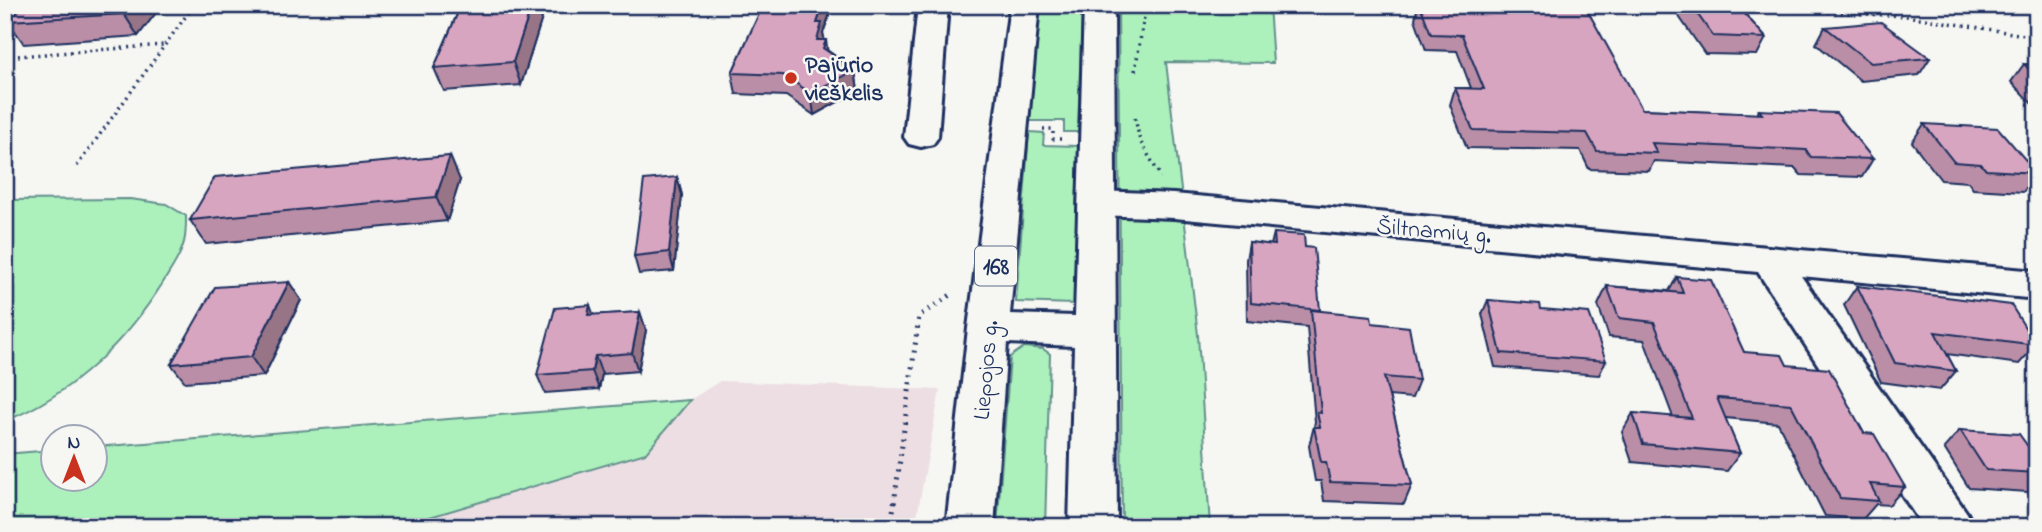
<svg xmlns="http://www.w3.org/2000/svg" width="2042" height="532" font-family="'Indie Flower',sans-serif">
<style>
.built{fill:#eddee3}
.green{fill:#acf1bc;stroke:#64908d;stroke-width:2}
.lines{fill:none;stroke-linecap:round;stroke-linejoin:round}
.minor-casing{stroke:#1b2f5e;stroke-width:6}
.major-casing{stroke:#1b2f5e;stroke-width:6}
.path-far1{stroke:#1b2f5e;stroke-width:3.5;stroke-dasharray:2 4.5;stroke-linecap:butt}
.path{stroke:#1b2f5e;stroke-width:5;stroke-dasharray:2 6;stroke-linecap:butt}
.minor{fill:#f6f6f2;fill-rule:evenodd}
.major{fill:#f6f6f2;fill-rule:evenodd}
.wall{fill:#ba8ea6;stroke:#1b2f5e;stroke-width:2}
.shaded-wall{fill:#977487;stroke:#1b2f5e;stroke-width:2}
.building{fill:#d8a5c1;stroke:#1b2f5e;stroke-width:2}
.poi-dot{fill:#c8321e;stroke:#f6f6f2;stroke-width:2.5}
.labels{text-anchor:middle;stroke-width:5;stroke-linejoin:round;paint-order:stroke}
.shield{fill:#f6f6f2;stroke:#5d6b8a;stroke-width:2}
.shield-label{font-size:23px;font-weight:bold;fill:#1b2f5e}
.poi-label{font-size:24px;font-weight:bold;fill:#1b2f5e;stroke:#f6f6f2;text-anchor:start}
.street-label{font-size:24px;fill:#1b2f5e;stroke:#f6f6f2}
</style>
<rect width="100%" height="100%" fill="#f6f6f2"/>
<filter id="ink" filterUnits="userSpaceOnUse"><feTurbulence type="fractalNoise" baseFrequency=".0143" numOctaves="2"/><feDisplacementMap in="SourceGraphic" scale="14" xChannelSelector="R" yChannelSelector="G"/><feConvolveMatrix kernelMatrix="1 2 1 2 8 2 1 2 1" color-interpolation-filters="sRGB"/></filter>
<g filter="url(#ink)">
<path class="built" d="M 720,381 L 940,390 L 915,527 L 396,527 L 646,453 L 690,400 Z"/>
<path class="green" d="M 1039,5 L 1082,5 L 1078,132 L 1064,132 L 1064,121 L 1030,121 Z
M 1118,5 L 1269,5 L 1273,63 L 1166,62 L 1198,335 L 1210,527 L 1122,527 Z
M 1029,132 L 1044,133 L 1043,145 L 1078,146 L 1074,304 L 1016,302 Z
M 130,199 L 166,204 L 186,216 C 186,222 186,230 185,237 C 183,252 172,268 164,281 C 127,340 72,395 5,421 L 5,200 Z
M 1024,347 L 1043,349 L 1050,354 L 1045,527 L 997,527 L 1010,357 Z
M 690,400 L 646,453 L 396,527 L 5,527 L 5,454 L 52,450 L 52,480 L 94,480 L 95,447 Z"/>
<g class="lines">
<defs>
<path id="minor" d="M 918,5 L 948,5 L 938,137 L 933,144 L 921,147 L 909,144 L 904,137 Z
M 1098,191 L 1174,194 L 2037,271 L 2037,299 L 1801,276 L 1967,513 L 1974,527 L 1923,527 L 1758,272 L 1174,218 L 1098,215 L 1085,211 L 1080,203 L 1085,195 Z"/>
<path id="major" d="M 1010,5 L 1039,5 L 1010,314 L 1075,316 L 1084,5 L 1114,5 L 1117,527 L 1069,527 L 1074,346 L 1007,343 L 994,527 L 946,527 L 968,328 Z"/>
</defs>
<use href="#minor" class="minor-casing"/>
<use href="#major" class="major-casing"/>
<path class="path-far1" d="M 1789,10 L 1906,16 L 2037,37
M 5,57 L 163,45
M 1135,71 L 1146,5
M 1135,118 L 1140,141 L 1161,177
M 1043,129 L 1053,129 L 1053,139 L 1063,139
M 77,166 L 194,5"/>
<path class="path" d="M 891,527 L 919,316 L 954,293"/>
<use href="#minor" class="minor"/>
<use href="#major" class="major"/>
</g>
<path class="wall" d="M 162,5 L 138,36 L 24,44 L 8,21 Z
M 461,5 L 546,5 L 521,85 L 444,91 L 434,68 Z
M 763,5 L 833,5 L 823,33 L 827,50 L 855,70 L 858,91 L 814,115 L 786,96 L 736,94 L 732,73 Z
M 1418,5 L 1533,5 L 1642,109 L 1757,114 L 1759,110 L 1873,159 L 1862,177 L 1801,175 L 1795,168 L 1654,161 L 1649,171 L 1589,169 L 1580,150 L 1467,148 L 1450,105 L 1455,88 L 1471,88 L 1457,51 L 1426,50 L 1415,19 Z
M 1671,5 L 1737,5 L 1766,38 L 1757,55 L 1705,54 Z
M 1825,27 L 1930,58 L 1919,75 L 1861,81 L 1816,44 Z
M 2024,64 L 2037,65 L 2037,109 L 2011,82 Z
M 1924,124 L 2037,173 L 2023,192 L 1973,189 L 1968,182 L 1941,180 L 1912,142 Z
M 677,177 L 682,195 L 674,271 L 639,274 L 634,256 Z
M 460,180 L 447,221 L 206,244 L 190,220 Z
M 1274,233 L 1305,247 L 1320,311 L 1372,323 L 1419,380 L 1412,398 L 1389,396 L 1412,485 L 1404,504 L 1324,501 L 1321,481 L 1315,481 L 1309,446 L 1315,422 L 1307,327 L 1247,321 L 1246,260 L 1249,242 L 1271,245 Z
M 1677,277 L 1744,352 L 1787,365 L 1864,433 L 1905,487 L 1889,505 L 1876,504 L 1863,519 L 1825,516 L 1778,423 L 1725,418 L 1740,453 L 1727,471 L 1632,462 L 1622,432 L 1633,413 L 1673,417 L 1644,340 L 1609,337 L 1598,305 L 1607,286 L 1669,291 Z
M 289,282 L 301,300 L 264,376 L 185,382 L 171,364 Z
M 1857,286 L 2036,345 L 2019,364 L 1947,354 L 1956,371 L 1940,390 L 1881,382 L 1844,305 Z
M 1488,300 L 1541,309 L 1606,361 L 1599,375 L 1495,367 L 1482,314 Z
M 640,312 L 646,330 L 638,371 L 602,374 L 599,389 L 545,393 L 537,375 L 593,315 Z
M 1960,430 L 2037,459 L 2037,484 L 2028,492 L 1969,488 L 1944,448 Z"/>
<path class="shaded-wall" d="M 131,5 L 162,5 L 138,36 L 124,14 Z
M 532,5 L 546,5 L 521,85 L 513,62 Z
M 823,5 L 833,5 L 823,33 L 825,43 L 826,40 L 829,61 L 817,40 L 817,23 Z
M 855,70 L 858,91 L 814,115 L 811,93 Z
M 450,156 L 460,180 L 447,221 L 436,197 Z
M 677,177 L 682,195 L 674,271 L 669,252 Z
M 289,282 L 301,300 L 264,376 L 251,357 Z
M 590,305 L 597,324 L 588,315 Z
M 640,312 L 646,330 L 638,371 L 632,353 Z
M 595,356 L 602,374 L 599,389 L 592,371 Z"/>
<path class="building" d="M 24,5 L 131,5 L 124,14 L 8,21 Z
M 461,5 L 532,5 L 513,62 L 434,68 Z
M 763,5 L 823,5 L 817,23 L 822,23 L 817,40 L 826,40 L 823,48 L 855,70 L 811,93 L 783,75 L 732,73 Z
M 1420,5 L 1585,6 L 1642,109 L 1762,114 L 1759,110 L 1836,113 L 1873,159 L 1811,157 L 1806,150 L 1652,143 L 1657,153 L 1597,151 L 1587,133 L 1473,130 L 1455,88 L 1484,89 L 1462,35 L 1431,34 Z
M 1691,5 L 1737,5 L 1766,38 L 1713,36 Z
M 1881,22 L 1930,58 L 1871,63 L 1825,27 Z
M 2024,64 L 2037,65 L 2037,78 Z
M 1924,124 L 1998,128 L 2037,173 L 1986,170 L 1981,164 L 1954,162 Z
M 450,156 L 436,197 L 190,220 L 215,177 Z
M 677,177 L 669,252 L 634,256 L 644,180 Z
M 1274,233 L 1304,235 L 1305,247 L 1314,248 L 1320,310 L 1251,303 L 1249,242 L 1275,245 Z
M 1677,277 L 1711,280 L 1744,352 L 1782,355 L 1787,365 L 1829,369 L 1864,433 L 1874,434 L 1905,487 L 1870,484 L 1879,501 L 1840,498 L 1791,404 L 1717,398 L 1740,453 L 1643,444 L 1633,413 L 1692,418 L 1654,322 L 1619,318 L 1607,286 L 1683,293 Z
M 289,282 L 251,357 L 171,364 L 215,287 Z
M 1857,286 L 2011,305 L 2036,345 L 1935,332 L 1956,371 L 1895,363 Z
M 1488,300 L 1540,304 L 1541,309 L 1589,313 L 1606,361 L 1501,353 Z
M 590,305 L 588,315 L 640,312 L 632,353 L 595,356 L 592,371 L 537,375 L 555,308 Z
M 1311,310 L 1371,316 L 1372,323 L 1409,327 L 1419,380 L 1384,377 L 1412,485 L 1330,482 L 1326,462 L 1321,462 L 1314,427 L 1320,427 L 1317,412 L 1321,413 Z
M 1960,430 L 2019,434 L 2037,459 L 2037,473 L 1986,470 Z"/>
</g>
<circle class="poi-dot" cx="791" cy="78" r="7"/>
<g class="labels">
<rect class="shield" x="975" y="246.5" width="42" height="39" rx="5"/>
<g class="shield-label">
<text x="996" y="274">168</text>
</g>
<g class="poi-label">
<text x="805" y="72">Pajūrio<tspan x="805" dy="28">vieškelis</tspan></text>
</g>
<g class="street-label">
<text transform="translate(1434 230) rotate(5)" y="8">Šiltnamių g.</text>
<text transform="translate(985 370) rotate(-85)" y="8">Liepojos g.</text>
</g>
</g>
<rect width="2042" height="532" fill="none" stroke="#f6f6f2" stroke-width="28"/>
<rect x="14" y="14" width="2014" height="504" fill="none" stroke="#1b2f5e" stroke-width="2.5" filter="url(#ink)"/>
<g transform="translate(74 458)"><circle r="33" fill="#f6f6f2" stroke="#9ea6b7" stroke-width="2"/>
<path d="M0-5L12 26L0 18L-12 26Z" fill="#c8321e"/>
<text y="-10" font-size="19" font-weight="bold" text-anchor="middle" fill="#1b2f5e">N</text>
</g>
</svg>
